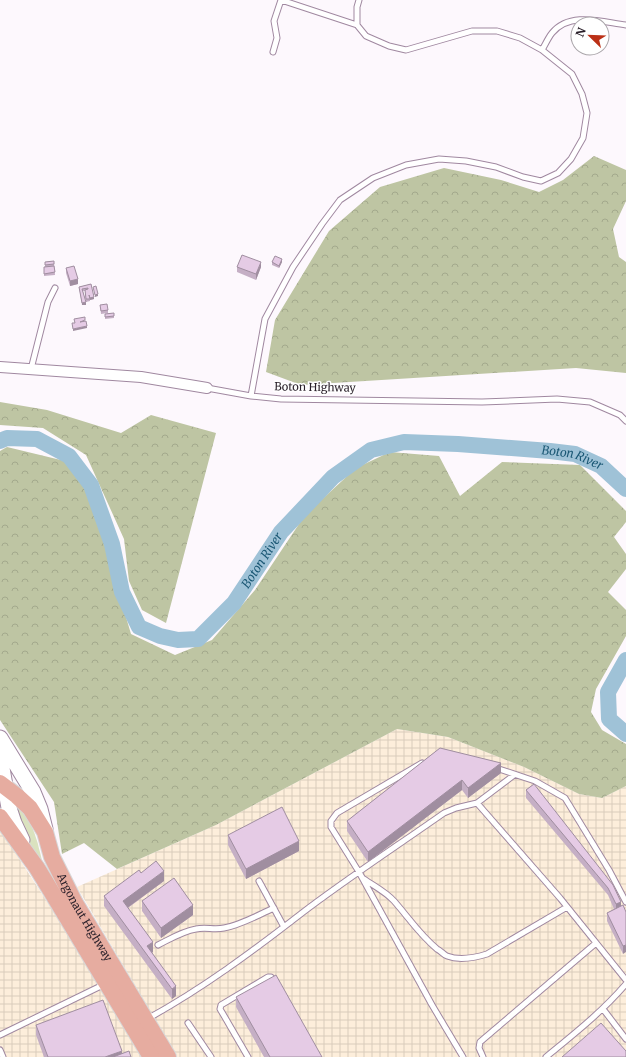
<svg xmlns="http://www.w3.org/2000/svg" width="626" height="1057" font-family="Merriweather,serif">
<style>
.industrial{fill:url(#industrial-grid)}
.green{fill:#dae2bf}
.forest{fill:url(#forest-crowns)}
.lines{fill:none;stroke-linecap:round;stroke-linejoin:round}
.river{stroke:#9fc2d7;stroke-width:16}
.lane-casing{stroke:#a088a0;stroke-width:7}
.street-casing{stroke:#a088a0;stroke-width:12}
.secondary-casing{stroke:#a088a0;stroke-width:17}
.primary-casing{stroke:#d8d7d8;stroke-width:18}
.lane{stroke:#fff;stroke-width:5}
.street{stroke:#fff;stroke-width:10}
.secondary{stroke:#fff;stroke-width:15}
.primary{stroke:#e6aca0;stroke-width:16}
.wall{fill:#c5afc5}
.shaded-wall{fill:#a08ea0}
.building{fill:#e5cbe5;stroke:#a08ea0}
.labels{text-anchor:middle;stroke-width:3;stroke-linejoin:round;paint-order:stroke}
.street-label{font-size:11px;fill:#291f29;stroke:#fff}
.water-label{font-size:12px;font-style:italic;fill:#1b5875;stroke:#fff}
</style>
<defs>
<pattern id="industrial-grid" width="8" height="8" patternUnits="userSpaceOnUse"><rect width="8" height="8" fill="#fdeedb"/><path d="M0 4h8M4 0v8" fill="none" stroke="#d9ccbc"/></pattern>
<pattern id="forest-crowns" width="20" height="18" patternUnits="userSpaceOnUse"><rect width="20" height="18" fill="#bec5a3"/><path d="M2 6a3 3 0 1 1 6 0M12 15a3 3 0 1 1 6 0" fill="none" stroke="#a3a98c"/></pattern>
</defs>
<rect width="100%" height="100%" fill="#fdf8fd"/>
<path class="industrial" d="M 397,729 L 448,737 L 524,767 L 579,794 L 602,798 L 626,786 L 626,1057 L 177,1057 L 77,887 L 216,825 Z
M 0,829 L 101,985 L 143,1057 L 0,1057 Z"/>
<path class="green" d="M 10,799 C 27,813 32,824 38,844 C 39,850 42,857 42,863 L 22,833 Z"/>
<path class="forest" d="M 594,156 L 626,170 L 626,201 L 613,229 L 619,257 L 626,262 L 626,373 L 576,368 L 301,385 L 266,372 L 275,320 L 329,231 L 380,187 L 444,168 L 501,180 L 539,192 L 563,180 Z
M 0,402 L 47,410 L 121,433 L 151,415 L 216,433 L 166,623 L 142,610 L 129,581 L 124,539 L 86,455 L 43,428 L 0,425 Z
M 7,447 L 65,461 L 86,489 L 105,546 L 131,634 L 175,655 L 212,640 L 255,590 L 305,515 L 356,468 L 390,452 L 439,456 L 460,496 L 502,462 L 580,465 L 626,511 L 626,522 L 614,537 L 626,554 L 626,569 L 608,592 L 626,610 L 626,636 L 596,689 L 591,712 L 602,730 L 626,744 L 626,786 L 602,798 L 579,794 L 524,767 L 448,737 L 397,729 L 216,825 L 117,869 L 84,843 L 62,854 L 54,802 L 0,720 L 0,451 Z"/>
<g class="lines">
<g class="river">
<path id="s1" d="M 0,441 L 7,438 L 37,439 L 69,456 L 91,485 L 112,544 L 122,592 L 139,627 L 160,636 L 178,640 L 198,639 L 234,603 L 281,532 L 333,477 L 371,450 L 404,442 L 458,444 L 550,451 L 575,454 L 601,466 L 626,489"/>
<path d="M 626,660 L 608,692 L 609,719 L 626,734"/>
</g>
<defs>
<path id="lane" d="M 281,0 L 357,25
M 542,50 C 545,45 548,38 552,33 C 570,11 602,22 626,25
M 273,52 L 277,38 L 274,21 L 281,0
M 31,369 L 48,302 L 55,288
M 207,388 L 251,396 L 281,399 L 482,402 L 557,399 L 590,402 L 620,415 L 626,421
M 251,396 L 265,319 L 293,267 L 322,224 L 340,200 L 373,178 L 406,165 L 439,159 L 466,161 L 496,167 L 523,177 L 541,181 L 558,173 L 571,159 L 583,138 L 587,113 L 582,94 L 572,74 L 542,50 L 520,38 L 497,31 L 472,31 L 406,50 L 389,46 L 366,36 L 357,25 L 357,7 L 359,0
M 422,763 L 337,813 L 331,821 L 331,827 L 359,872 L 432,1005 L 463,1057
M 496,768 L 535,781 L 565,798 L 609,870 L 626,902
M 477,803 L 560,898 L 626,980
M 364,879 C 374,886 386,892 394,901 C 409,918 419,934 437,949 C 441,951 444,955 447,956 C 460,961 474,958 487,954 L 567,907
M 259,881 L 284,927
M 158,945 C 170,939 183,931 196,929 C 205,927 215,930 224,928 C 241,925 258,915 274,908
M 603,1009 L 626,1039
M 147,1019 C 202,989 253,951 302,913 C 348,878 397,846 444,813 L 456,808 L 477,803 L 514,775
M 188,1023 L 211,1057
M 0,1035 L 105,984
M 0,1050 L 3,1057
M 248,1057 L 223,1014 L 220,1009 L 221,1005 L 268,977 L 271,977 L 276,982
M 483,1057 L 479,1048 L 480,1042 L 596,943
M 546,1057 C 574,1034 602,1012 626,984"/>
<path id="street" d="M 0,367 L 141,377 L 207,388"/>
<path id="secondary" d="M 0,738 L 33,792 L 40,809 L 45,829
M 0,757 L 9,808 L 14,823 L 22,840"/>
<g id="primary">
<path id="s2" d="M 0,783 L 17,796 L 30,808 L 45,832 L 52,857 L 75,903 L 168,1057"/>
<path d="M 0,817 L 37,868 L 51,891 L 151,1057"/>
</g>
</defs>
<use href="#lane" class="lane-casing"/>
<use href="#street" class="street-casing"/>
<use href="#secondary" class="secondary-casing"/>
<use href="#primary" class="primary-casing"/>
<use href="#lane" class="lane"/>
<use href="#street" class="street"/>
<use href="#secondary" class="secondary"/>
<use href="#primary" class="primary"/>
</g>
<path class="wall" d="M 54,261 L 55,275 L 44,276 L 44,267 L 45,267 L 45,262 Z
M 272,262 L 282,262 L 279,268 L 272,265 Z
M 237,267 L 261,267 L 256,280 L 237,272 Z
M 66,268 L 78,284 L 70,286 L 66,273 Z
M 91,284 L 94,299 L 90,300 L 90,299 L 90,301 L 86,302 L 85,291 L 83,291 L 86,305 L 82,305 L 79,287 Z
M 100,305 L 108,310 L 108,313 L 101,314 Z
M 114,313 L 114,318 L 105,319 L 105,314 Z
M 440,748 L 501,773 L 468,798 L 462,790 L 368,862 L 347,831 L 347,821 Z
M 534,784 L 626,912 L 623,954 L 607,921 L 607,913 L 614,909 L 608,895 L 526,798 L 526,790 Z
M 228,835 L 299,851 L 246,879 L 228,845 Z
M 164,881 L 128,908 L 153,952 L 152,953 L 176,996 L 172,999 L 104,906 L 104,896 Z
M 142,901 L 193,915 L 161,938 L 142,911 Z
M 236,997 L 322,1057 L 264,1057 L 236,1007 Z
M 36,1025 L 122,1053 L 131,1057 L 44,1057 L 36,1035 Z"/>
<path class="shaded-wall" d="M 282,259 L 282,262 L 279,268 L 279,266 Z
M 261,262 L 261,267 L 256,280 L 256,274 Z
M 78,279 L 78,284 L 70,286 L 70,281 Z
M 98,294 L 98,296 L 95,297 L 95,295 Z
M 94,297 L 94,299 L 90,300 L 90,298 Z
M 86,302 L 86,305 L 82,305 L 82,303 Z
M 87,326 L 87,328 L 73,331 L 73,329 Z
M 501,763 L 501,773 L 468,798 L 468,788 Z
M 462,780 L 462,790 L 368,862 L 368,852 Z
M 299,841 L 299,851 L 246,879 L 246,869 Z
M 164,871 L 164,881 L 123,911 L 123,901 Z
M 621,902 L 621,909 L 616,912 L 616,904 Z
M 193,905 L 193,915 L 161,938 L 161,928 Z
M 153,942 L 153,952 L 147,956 L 147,946 Z
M 626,945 L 626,952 L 623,954 L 623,946 Z
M 176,986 L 176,996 L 172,999 L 172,989 Z
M 122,1051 L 122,1057 L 105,1057 Z"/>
<path class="building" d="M 242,255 L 261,262 L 256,274 L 237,267 Z
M 275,256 L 282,259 L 279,266 L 272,262 Z
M 54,261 L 54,264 L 45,265 L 45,262 Z
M 54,266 L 55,272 L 44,274 L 44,267 Z
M 74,266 L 78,279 L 70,281 L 66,268 Z
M 91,284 L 94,297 L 90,298 L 89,295 L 90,299 L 86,299 L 85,290 L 88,289 L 88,288 L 82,289 L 86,302 L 82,303 L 79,287 Z
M 96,286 L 98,294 L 95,295 L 93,287 Z
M 107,304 L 108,310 L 101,311 L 100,305 Z
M 114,313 L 114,316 L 105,317 L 105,314 Z
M 85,317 L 85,320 L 80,322 L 86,321 L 87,326 L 73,329 L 72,323 L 75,323 L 74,319 Z
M 440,748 L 501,763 L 468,788 L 462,780 L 368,852 L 347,821 Z
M 534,784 L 613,885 L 621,902 L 616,904 L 608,888 L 526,790 Z
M 282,807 L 299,841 L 246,869 L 228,835 Z
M 156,861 L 164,871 L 123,901 L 153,942 L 147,946 L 176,986 L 172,989 L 104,896 L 139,870 L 141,873 Z
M 174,878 L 193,905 L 161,928 L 142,901 Z
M 623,905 L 626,912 L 626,945 L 623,946 L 607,913 Z
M 276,975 L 322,1057 L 270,1057 L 236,997 Z
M 103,1000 L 122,1051 L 105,1057 L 48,1057 L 36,1025 Z
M 601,1023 L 626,1051 L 626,1057 L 562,1057 Z
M 129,1051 L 131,1057 L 113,1057 Z"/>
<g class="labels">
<g class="street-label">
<text transform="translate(315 387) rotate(1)" y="4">Boton Highway</text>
<text dy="4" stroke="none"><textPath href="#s2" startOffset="162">Argonaut Highway</textPath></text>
</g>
<g class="water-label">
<text dy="4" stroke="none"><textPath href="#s1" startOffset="784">Boton River</textPath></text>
<text dy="4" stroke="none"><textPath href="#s1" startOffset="424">Boton River</textPath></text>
</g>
</g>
<g transform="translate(590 36) rotate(293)"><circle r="19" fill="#ffffff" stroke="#a9a5a9"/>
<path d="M0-3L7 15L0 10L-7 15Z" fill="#bb3016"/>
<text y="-6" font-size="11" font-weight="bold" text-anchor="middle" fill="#291f29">N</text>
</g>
</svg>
